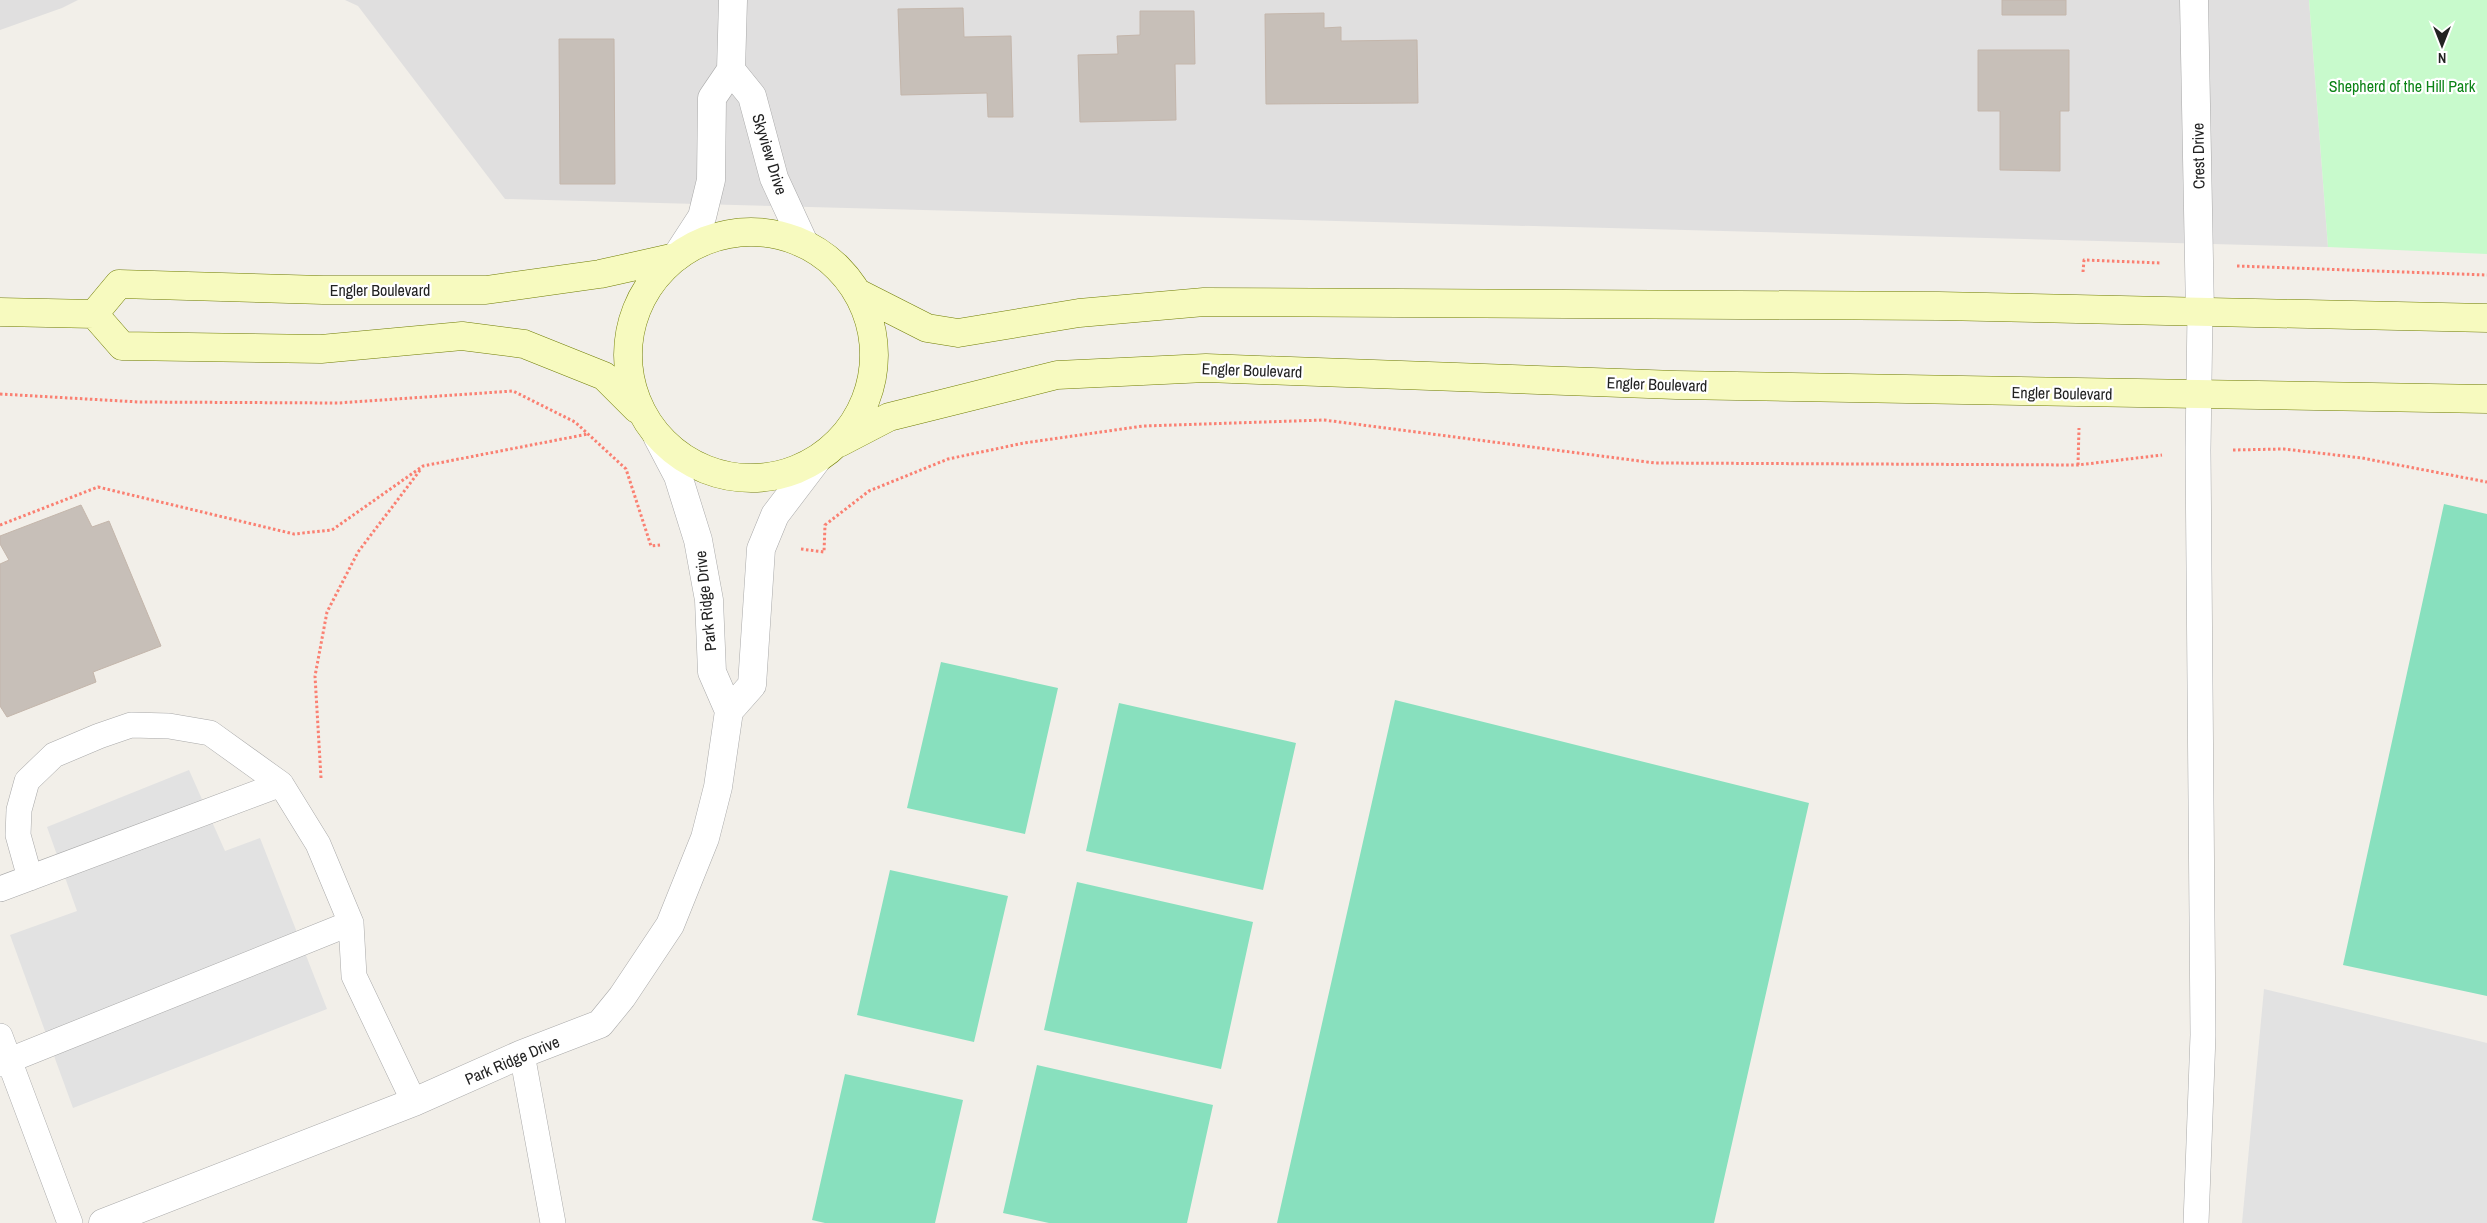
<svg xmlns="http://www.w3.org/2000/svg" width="2487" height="1223" font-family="'Archivo Narrow',sans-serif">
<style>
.residential{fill:#e0dfdf}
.park{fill:#c8facc}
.pitch{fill:#88e0be}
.parking{fill:#e2e2e2}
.building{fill:#c7bfb8;stroke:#c4b6ab}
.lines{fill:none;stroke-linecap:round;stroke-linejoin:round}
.lane-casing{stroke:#a9a9a9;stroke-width:26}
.street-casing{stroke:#a9a9a9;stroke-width:29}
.secondary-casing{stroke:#707d05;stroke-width:29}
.path{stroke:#fa8072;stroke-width:3;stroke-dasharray:2.5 2.5;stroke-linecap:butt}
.lane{stroke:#fff;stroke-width:25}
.street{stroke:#fff;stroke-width:28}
.secondary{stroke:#f7fabf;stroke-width:28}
.labels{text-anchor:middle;stroke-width:4.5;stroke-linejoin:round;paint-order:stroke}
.park-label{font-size:16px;fill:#0c8416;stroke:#fff}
.street-label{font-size:16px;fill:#222;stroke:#fff}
</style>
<rect width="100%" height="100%" fill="#f2efe9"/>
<path class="residential" d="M 0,0 L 78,0 L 62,8 L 0,30 Z
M 345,0 L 2309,0 L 2328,247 L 505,199 L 358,6 Z"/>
<path class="park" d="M 2309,0 L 2487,0 L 2487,254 L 2328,247 Z"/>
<path class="pitch" d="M 2444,504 L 2487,514 L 2487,996 L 2343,965 Z
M 941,662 L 1058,688 L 1025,834 L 907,808 Z
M 1395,700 L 1809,803 L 1714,1223 L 1277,1223 Z
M 1119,703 L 1296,743 L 1263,890 L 1086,851 Z
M 890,870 L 1008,896 L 974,1042 L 857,1015 Z
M 1077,882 L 1253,922 L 1221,1069 L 1044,1030 Z
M 1037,1065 L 1213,1105 L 1187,1223 L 1049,1223 L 1003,1213 Z
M 845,1074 L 963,1100 L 935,1223 L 825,1223 L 812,1220 Z"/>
<path class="parking" d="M 189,770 L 225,851 L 260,838 L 327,1009 L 73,1108 L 10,935 L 77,911 L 47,827 Z
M 2264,989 L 2487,1043 L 2487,1223 L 2242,1223 Z"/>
<path class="building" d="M 2002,0 L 2066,0 L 2066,15 L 2002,15 Z
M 963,8 L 964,37 L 1011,36 L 1013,117 L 988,117 L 987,93 L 901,95 L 898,9 Z
M 1140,11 L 1194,11 L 1195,64 L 1175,64 L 1176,120 L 1080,122 L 1078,55 L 1118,54 L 1117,36 L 1140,35 Z
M 1324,13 L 1324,28 L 1341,27 L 1341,41 L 1417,40 L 1418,103 L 1266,104 L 1265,14 Z
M 559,39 L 614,39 L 615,184 L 560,184 Z
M 1978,50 L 2069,50 L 2069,111 L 2060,111 L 2060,171 L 2000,170 L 2000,111 L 1978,111 Z
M 81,505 L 92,527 L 109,521 L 161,646 L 93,672 L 96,682 L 7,717 L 0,706 L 0,564 L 9,560 L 0,544 L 0,536 Z"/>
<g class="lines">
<defs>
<path id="lane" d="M 30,878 L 18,835 L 19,810 L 27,781 L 54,755 L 99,736 L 131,725 L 169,726 L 210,733 L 281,784
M 0,889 L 281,784 L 318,844 L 351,923 L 354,976 L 414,1102
M 0,1036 L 70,1223
M 522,1054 L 553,1223
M 0,1064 L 351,923
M 2196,1223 L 2203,1035 L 2198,450 L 2200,313"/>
<path id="street" d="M 2194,0 L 2200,313
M 731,70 L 752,96 L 774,178 L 804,243
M 676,257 L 702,217 L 711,180 L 712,98 L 731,70 L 733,0
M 729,711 L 752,685 L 761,549 L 775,515 L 816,461
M 103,1223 L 414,1102 L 522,1054 L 600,1024 L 622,997 L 670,925 L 705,838 L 718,787 L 729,711 L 712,672 L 709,600 L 698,540 L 678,476 L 657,436"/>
<path id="secondary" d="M628 355a123 123 0 1 1 246 0a123 123 0 1 1-246 0Z
M 858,293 L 927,328 L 958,333 L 1079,313 L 1204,302 L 1939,306 L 2487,318
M 0,312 L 94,314 L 122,346 L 321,349 L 462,336 L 524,344 L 604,376 L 637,409
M 94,314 L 119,284 L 323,290 L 486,290 L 600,274 L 676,257
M 839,443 L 889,417 L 1057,375 L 1206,368 L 1676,385 L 2487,399"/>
</defs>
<use href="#lane" class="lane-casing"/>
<use href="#street" class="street-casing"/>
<use href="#secondary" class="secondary-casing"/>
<path class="path" d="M 2237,266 L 2487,275
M 2083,272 L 2084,260 L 2161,263
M 0,394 L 139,402 L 338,403 L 513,391 L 575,422 L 626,469 L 651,546 L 660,545
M 2233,450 L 2284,449 L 2362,458 L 2487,482
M 2078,465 L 2079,428
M 0,525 L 98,487 L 294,534 L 332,530 L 423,466 L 588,434
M 801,549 L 824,552 L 825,525 L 869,491 L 948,459 L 1024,443 L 1143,426 L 1324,420 L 1655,463 L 2078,465 L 2162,455
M 321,778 L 315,676 L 327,612 L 358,552 L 421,469"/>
<use href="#lane" class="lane"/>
<use href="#street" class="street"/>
<use href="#secondary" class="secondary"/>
</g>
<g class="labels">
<g class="park-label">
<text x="2402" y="92">Shepherd of the Hill Park</text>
</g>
<g class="street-label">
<text transform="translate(770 154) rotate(73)" y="6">Skyview Drive</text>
<text transform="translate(2198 156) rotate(-91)" y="6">Crest Drive</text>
<text x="380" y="296">Engler Boulevard</text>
<text transform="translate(1252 370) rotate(2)" y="6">Engler Boulevard</text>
<text transform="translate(1657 384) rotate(2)" y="6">Engler Boulevard</text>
<text transform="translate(2062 393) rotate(1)" y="6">Engler Boulevard</text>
<text transform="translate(705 601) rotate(-96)" y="6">Park Ridge Drive</text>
<text transform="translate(512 1060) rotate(-23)" y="6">Park Ridge Drive</text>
</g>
</g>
<g transform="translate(2442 45) rotate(180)" stroke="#ffffff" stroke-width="4" paint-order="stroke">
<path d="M0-4L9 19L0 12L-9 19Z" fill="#222222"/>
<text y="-8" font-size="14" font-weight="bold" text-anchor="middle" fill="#222222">N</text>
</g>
</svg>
